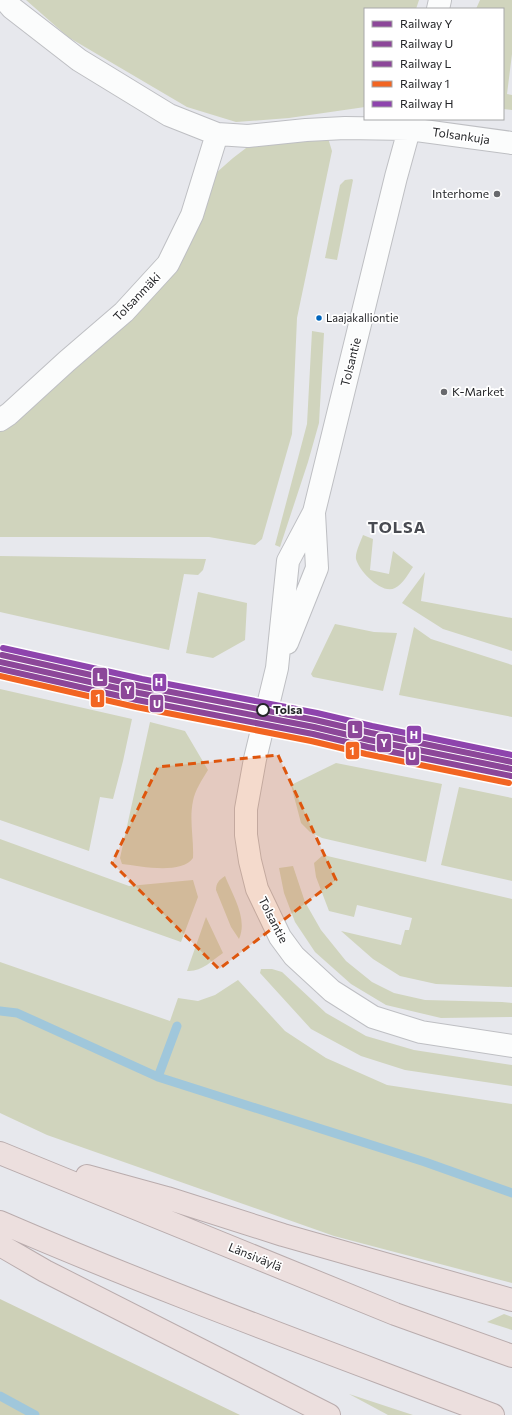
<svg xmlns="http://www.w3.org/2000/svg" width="512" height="1415" font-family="Commissioner,sans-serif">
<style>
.green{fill:#d0d4bd}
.forest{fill:#cdd0b7}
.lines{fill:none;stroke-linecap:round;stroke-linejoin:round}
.stream{stroke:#a0c7db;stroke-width:9}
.minor-casing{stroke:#bebfc3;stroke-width:24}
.highway-casing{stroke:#b9acad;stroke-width:24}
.minor{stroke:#fbfcfc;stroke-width:22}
.highway{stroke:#ecdfde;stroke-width:22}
.rail-1-casing{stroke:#fff;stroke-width:9}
.rail-2-casing{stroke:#fff;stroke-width:9}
.rail-3-casing{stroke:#fff;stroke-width:9}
.rail-4-casing{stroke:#fff;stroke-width:9}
.rail-5-casing{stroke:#fff;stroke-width:9}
.rail-1{stroke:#8c4799;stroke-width:6}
.rail-2{stroke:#8c4799;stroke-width:6}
.rail-3{stroke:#8c4799;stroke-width:6}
.rail-4{stroke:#f26522;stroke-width:6}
.rail-5{stroke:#8e44ad;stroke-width:6}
.marked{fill:#de560d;fill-opacity:0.2;stroke:#de560d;stroke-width:3;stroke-dasharray:8 5;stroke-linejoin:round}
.poi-dot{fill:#68696d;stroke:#fff;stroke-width:1.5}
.bus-dot{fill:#0065bd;stroke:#fff;stroke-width:1.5}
.stop-dot{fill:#fff;stroke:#242528;stroke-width:2}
.labels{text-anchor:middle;stroke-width:3.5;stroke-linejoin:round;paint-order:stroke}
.bus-label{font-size:11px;fill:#242528;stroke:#fff;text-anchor:start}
.street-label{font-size:12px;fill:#242528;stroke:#fff}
.poi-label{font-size:12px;fill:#242528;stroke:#fff;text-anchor:end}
.stop-label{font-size:12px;font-weight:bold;fill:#242528;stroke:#fff;text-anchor:start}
.district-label{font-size:16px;font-weight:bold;letter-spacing:1px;fill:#494b52;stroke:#fff}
.line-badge{stroke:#fff;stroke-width:1.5}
.badge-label{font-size:11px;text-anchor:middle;font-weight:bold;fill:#fff}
</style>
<rect width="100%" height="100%" fill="#e7e8ed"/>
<path class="green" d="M 26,0 L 419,0 L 416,9 L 365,9 L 365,107 L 289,118 L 236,122 L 187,107 L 68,37 Z
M 480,0 L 512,0 L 512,54 L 507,94 L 512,95 L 512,110 L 503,109 L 503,9 L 476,9 Z
M 328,138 L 332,151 L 297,318 L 292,434 L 262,539 L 255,545 L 209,537 L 0,537 L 0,431 L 73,363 L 189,235 L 216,173 L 233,158 L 250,145 Z
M 352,179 L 353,180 L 337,260 L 325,258 L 340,185 L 345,180 Z
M 312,331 L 324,333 L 319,423 L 308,462 L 280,547 L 275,545 L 307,424 Z
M 363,535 L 373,539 L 370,570 L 389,574 L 393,551 L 413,567 C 408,574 403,584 395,588 C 382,595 359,571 356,559 C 355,552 361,541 363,535 Z
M 0,556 L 206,559 L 203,570 L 198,575 L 184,574 L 169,650 L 0,612 Z
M 425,572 L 421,601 L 512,618 L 512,651 L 443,629 L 402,603 Z
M 198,592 L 247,603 L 245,640 L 213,658 L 186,653 Z
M 335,624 L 374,632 L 397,633 L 383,691 L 313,677 L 311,674 Z
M 414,627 L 431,639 L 512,665 L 512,717 L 399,695 Z
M 0,689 L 132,719 L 123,761 L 113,799 L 100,797 L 89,851 L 0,820 Z
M 150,722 L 185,731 L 208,770 C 202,780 195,790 193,801 C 189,820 194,839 193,858 C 181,875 140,866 122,864 L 120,858 Z
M 336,763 L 442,784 L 426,862 L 322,838 L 310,832 L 301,823 L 291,785 Z
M 459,787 L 512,798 L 512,881 L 441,865 Z
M 0,839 L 129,886 L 193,880 L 198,897 L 181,942 L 0,878 Z
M 323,855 L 512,899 L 512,987 L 436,984 L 400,976 L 373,959 L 341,931 L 401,945 L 405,930 L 409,930 L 412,918 L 357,905 L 354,917 L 329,911 L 316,877 L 314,863 Z
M 293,866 L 305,902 L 321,930 L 346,961 L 372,982 L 394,993 L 425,1000 L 502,1002 L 512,1003 L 512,1017 L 441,1018 L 386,1005 L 351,984 L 315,952 L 295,922 L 284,893 L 279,868 Z
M 225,876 C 233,896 248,919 239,939 L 231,927 L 216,890 C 216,883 219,880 225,876 Z
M 206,917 L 223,953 C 211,961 202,972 187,971 Z
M 0,962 L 170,1021 L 178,998 L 198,1001 L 215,995 L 238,980 L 285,1031 L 326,1058 L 387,1085 L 512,1104 L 512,1283 L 334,1236 L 47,1135 L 0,1113 Z
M 261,969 L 272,969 L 282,972 L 326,1013 L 366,1036 L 414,1050 L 512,1065 L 512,1086 L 405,1070 L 361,1056 L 311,1029 L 260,973 Z
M 504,1314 L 512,1317 L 512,1330 L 487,1322 Z
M 349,1394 L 413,1415 L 388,1415 Z"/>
<path class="forest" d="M 0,1299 L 240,1415 L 0,1415 Z"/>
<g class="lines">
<path class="stream" d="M 0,1011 L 17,1013 L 158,1077 L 425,1162 L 512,1193
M 158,1077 L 177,1026
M 0,1396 L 35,1415"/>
<defs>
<path id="minor" d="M 5,0 L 12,8 L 79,60 L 169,115 L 217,134 L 248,136 L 306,130 L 345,128 L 409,129 L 512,143
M 438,9 L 440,0
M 412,119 L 396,177 L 314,512 L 288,561 L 277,668 L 255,759 L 246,809 L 246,835 L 250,861 L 257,889 L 280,937 L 294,956 L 332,991 L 373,1017 L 421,1032 L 512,1046
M 0,420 L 9,414 L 67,361 L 124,312 L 168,264 L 192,215 L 217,134
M 287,643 L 317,568 L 314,513"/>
<path id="highway" d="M 0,1153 L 395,1314 L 512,1356
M 87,1176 L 167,1198 L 283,1235 L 512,1300
M 0,1222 C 162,1292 328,1352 493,1415
M 0,1245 L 45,1271 L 329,1415"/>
</defs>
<use href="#minor" class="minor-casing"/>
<use href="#highway" class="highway-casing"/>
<use href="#minor" class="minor"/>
<use href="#highway" class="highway"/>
<defs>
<path id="rail-1" d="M 0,662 L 139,693 L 314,727 L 369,740 L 512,769"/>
<path id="rail-2" d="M 0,669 L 137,700 L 313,734 L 368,747 L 511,776"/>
<path id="rail-3" d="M 2,655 L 140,686 L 315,720 L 371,733 L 512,762"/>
<path id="rail-4" d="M 0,676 L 136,707 L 311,741 L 366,754 L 509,783"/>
<path id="rail-5" d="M 3,648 L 142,679 L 317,713 L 372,726 L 512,755"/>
</defs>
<use href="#rail-1" class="rail-1-casing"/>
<use href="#rail-2" class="rail-2-casing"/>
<use href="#rail-3" class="rail-3-casing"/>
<use href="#rail-4" class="rail-4-casing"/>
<use href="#rail-5" class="rail-5-casing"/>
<use href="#rail-1" class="rail-1"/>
<use href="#rail-2" class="rail-2"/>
<use href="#rail-3" class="rail-3"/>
<use href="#rail-4" class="rail-4"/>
<use href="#rail-5" class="rail-5"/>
</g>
<path class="marked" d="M 278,755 L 336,880 L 219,969 L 112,863 L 158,767 Z"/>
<g class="poi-dot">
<circle cx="497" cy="194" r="4"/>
<circle cx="444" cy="392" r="4"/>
</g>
<circle class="bus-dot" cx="319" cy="318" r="3.5"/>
<circle class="stop-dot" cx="263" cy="710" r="6"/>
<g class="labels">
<g class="bus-label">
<text x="326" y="322">Laajakalliontie</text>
</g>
<g class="street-label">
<text transform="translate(461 136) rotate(8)" y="4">Tolsankuja</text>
<text transform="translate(137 297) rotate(-46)" y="4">Tolsanmäki</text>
<text transform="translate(351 362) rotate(-76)" y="4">Tolsantie</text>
<text transform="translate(273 920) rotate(63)" y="4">Tolsantie</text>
<text transform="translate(255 1257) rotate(22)" y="4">Länsiväylä</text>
</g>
<g class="poi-label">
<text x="489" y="198">Interhome</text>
<text x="452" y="396" text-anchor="start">K-Market</text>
</g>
<g class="stop-label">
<text x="273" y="714">Tolsa</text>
</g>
<g class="district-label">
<text x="397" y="533">TOLSA</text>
</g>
</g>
<g class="line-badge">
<rect x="92" y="667" width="16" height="20" rx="4" fill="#8c4799"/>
<rect x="152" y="673" width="15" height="19" rx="4" fill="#8e44ad"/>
<rect x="120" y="681" width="15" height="19" rx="4" fill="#8c4799"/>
<rect x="90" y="689" width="15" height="19" rx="4" fill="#f26522"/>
<rect x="149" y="694" width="15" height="19" rx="4" fill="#8c4799"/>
<rect x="347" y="720" width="16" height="19" rx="4" fill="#8c4799"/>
<rect x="406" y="725" width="16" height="19" rx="4" fill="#8e44ad"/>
<rect x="376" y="733" width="16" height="20" rx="4" fill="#8c4799"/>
<rect x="345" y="741" width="15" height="19" rx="4" fill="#f26522"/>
<rect x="405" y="746" width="15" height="20" rx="4" fill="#8c4799"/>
</g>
<g class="badge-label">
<text x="100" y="681">L</text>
<text x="159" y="686">H</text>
<text x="128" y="694">Y</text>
<text x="98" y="702">1</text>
<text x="157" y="708">U</text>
<text x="355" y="733">L</text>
<text x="414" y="739">H</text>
<text x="384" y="747">Y</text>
<text x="352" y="755">1</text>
<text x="412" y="760">U</text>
</g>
<rect x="364" y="8" width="140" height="112" fill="#ffffff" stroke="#a7a8a9"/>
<rect x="372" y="21" width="20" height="6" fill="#8c4799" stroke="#a7a8a9"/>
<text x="400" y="28" font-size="12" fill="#242528">Railway Y</text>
<rect x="372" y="41" width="20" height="6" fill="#8c4799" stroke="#a7a8a9"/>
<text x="400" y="48" font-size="12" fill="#242528">Railway U</text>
<rect x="372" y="61" width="20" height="6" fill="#8c4799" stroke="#a7a8a9"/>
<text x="400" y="68" font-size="12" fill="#242528">Railway L</text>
<rect x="372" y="81" width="20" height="6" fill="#f26522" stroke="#a7a8a9"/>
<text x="400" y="88" font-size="12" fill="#242528">Railway 1</text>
<rect x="372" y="101" width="20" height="6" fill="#8e44ad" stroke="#a7a8a9"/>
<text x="400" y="108" font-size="12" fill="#242528">Railway H</text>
</svg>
